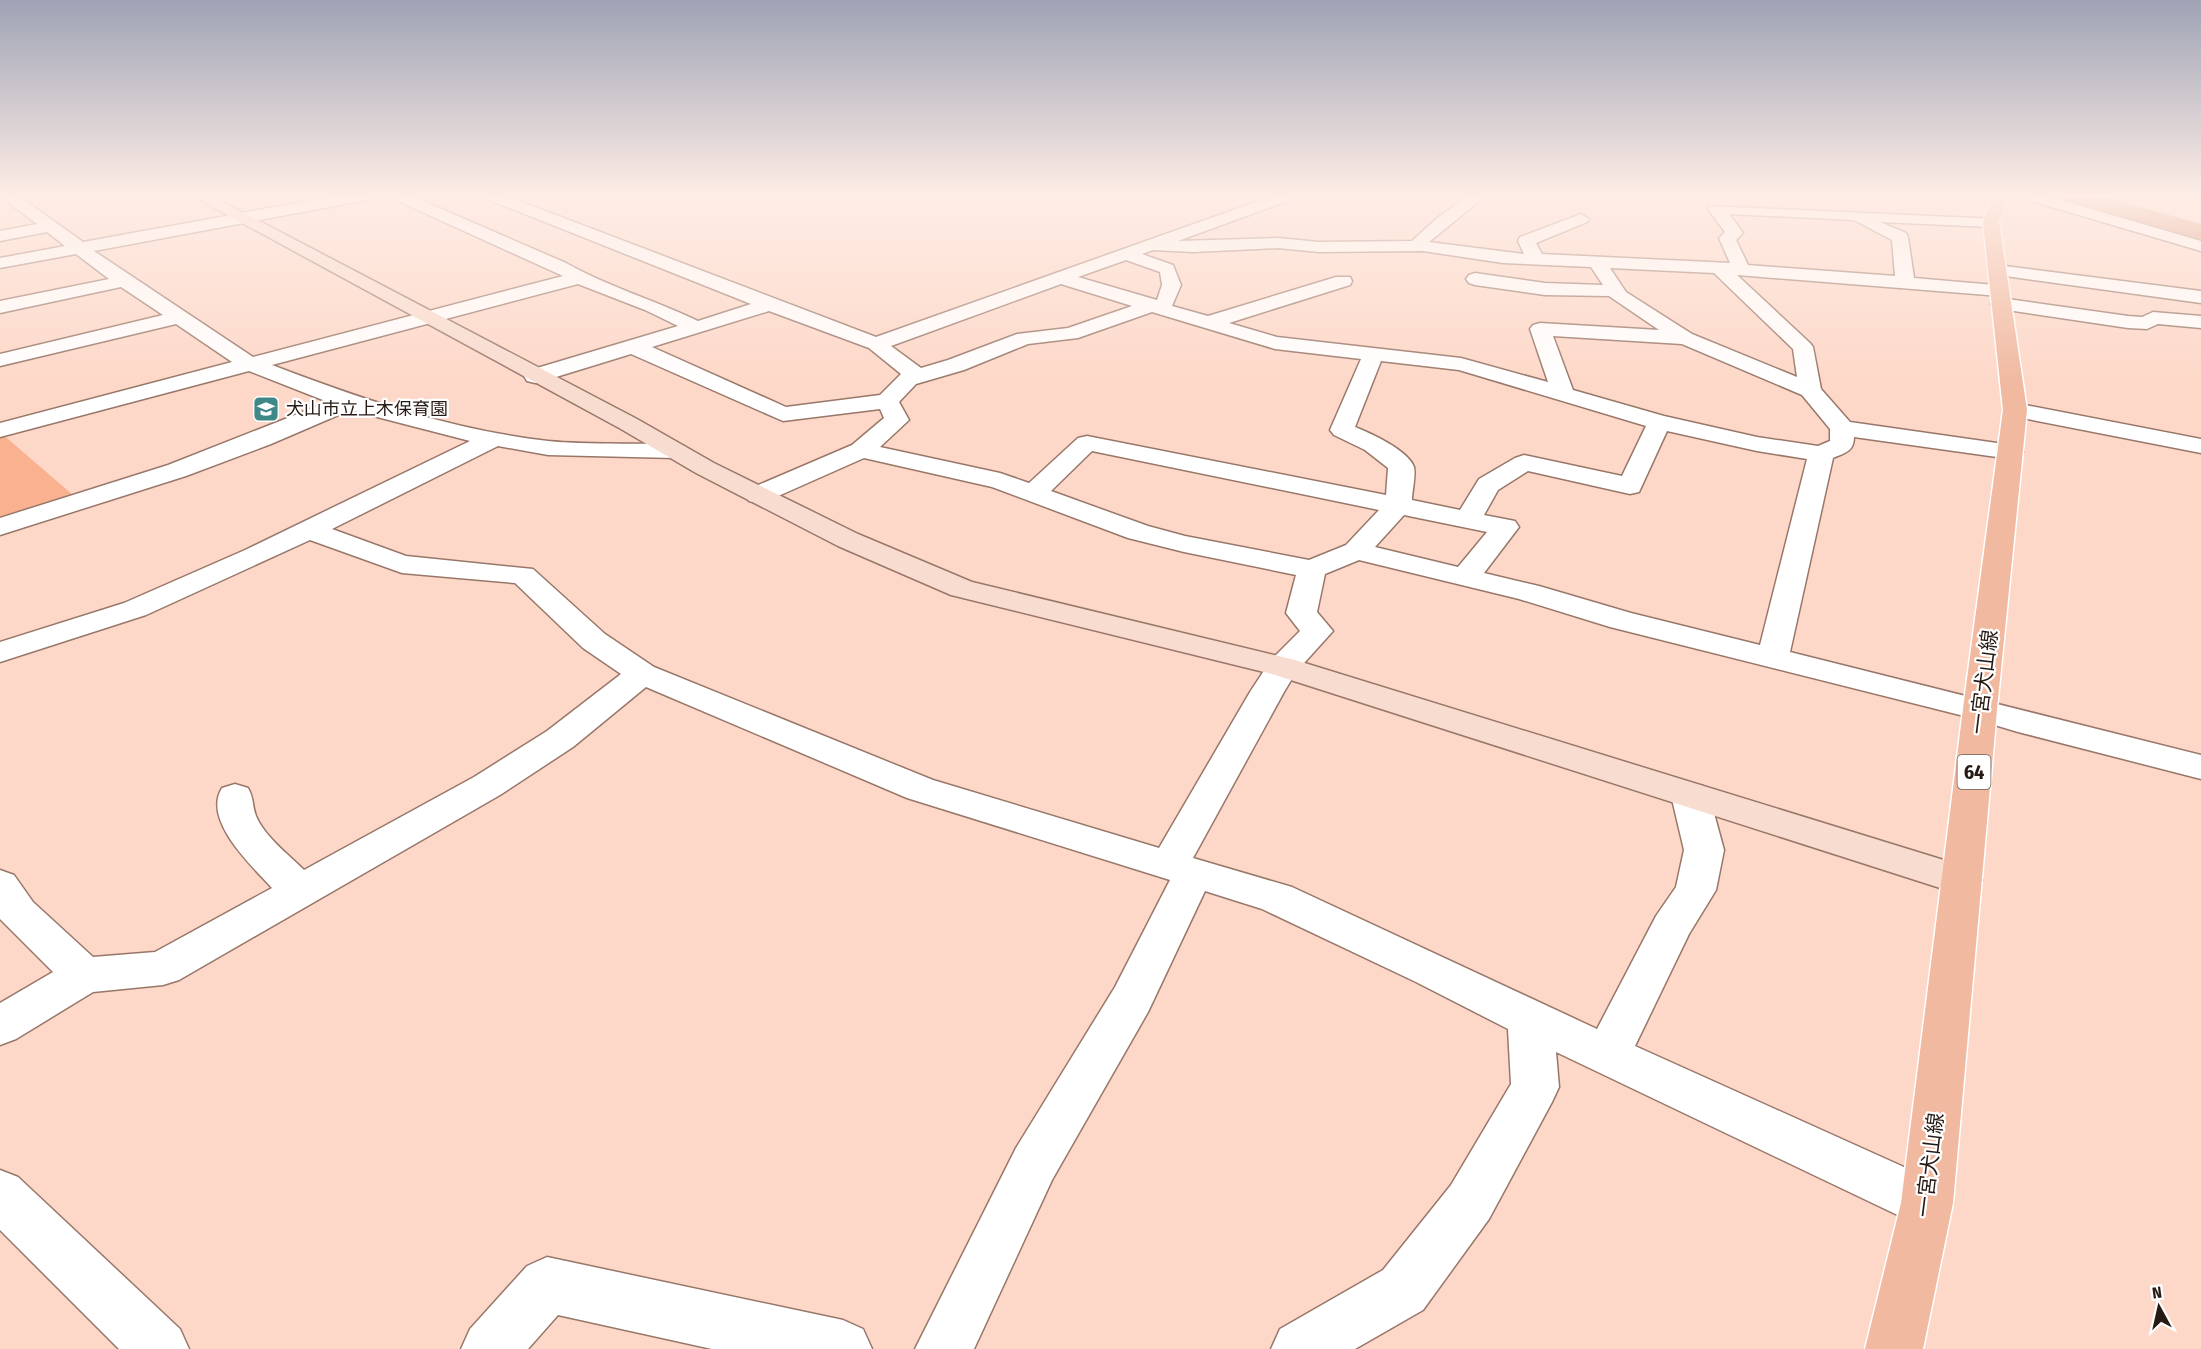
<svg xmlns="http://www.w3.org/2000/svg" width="2201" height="1349" font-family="'Fira Sans Condensed','Noto Sans JP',sans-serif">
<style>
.green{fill:#f9b190}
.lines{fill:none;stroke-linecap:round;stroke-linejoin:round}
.river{fill:#d38a68;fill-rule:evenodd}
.street-casing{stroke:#987769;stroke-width:3}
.secondary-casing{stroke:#987769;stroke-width:3}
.primary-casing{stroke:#fff;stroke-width:3}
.street{fill:#fff;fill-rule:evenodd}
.secondary{fill:#f8dccf;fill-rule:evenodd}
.primary{fill:#f0b9a0;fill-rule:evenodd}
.labels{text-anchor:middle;stroke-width:4.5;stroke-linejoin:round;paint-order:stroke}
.far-poi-label{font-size:18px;fill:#271a14;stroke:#fff;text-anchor:start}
.shield{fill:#fff;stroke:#685f5a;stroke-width:1.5}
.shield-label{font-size:20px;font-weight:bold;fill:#271a14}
.street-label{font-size:21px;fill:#271a14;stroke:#fff}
</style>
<rect width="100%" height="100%" fill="#fdd8c8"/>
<path class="green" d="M 0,433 L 1,433 L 81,502 L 0,523 Z"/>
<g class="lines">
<path class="river" d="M 2043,194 L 2094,194 L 2201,224 L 2201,245 L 2047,201 Z"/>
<defs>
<path id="street" d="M 0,194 L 16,194 L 83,242 L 346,194 L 379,194 L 372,199 L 94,251 L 253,357 L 563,276 L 389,197 L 387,194 L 407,194 L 566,263 C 608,287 655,300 698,321 L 751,304 L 482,197 L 480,194 L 501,194 L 876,337 L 1278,194 L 1300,194 L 1298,197 L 1178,241 L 1278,238 L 1319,242 L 1412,241 L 1436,219 L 1471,194 L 1488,194 L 1429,242 L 1524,254 L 1518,241 L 1520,237 L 1581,214 L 1589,219 L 1587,222 L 1536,243 L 1542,254 L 1730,263 L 1719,238 L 1725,232 L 1708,209 L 1710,206 L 1997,219 L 1999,222 L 1991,227 L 1880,222 L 1906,233 L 1908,237 L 1914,278 L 2007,286 L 2009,290 L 2007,294 L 2000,296 L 1737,275 L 1810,343 L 1813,347 L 1821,389 L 1850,422 L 2011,445 L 2020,447 L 2023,452 L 2020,457 L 2011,459 L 1854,437 C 1854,452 1844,453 1833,458 L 1790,652 L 2201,755 L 2201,779 L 2018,732 L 1968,717 L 1610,627 L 1519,599 L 1359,560 L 1325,574 L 1317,612 L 1333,631 L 1296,672 L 1284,692 L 1193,858 L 1292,887 L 1597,1029 L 1656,916 L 1676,887 L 1684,850 L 1671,795 L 1677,786 L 1690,783 L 1703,786 L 1709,795 L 1724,850 L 1716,890 L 1689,934 L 1635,1046 L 1946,1186 L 1953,1203 L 1946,1220 L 1927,1228 L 1908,1220 L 1556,1052 L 1559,1087 L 1552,1102 L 1489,1219 L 1423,1310 L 1355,1349 L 1271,1349 L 1280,1329 L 1383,1270 L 1451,1185 L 1511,1084 L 1508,1029 L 1416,982 L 1262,909 L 1205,891 L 1148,1012 L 1052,1180 L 974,1349 L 915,1349 L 1016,1148 L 1115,987 L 1170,880 L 907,798 L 646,687 L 573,747 L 500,795 L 179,980 L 163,985 L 93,992 L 16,1039 L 0,1045 L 0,1003 L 53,972 L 0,919 L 0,870 L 14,875 L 33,902 L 93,957 L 155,952 L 272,888 C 251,865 202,820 222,788 L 235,784 L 248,788 C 254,798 252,806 256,816 C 265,837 288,854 304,870 L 474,777 L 547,731 L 621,674 L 583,648 L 515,583 L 402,573 L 310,540 L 146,615 L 0,662 L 0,642 L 124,603 L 245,550 L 470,441 L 350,410 L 271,444 L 186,476 L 0,535 L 0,518 L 168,465 L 328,402 L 249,371 L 0,437 L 0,423 L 232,362 L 176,324 L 0,366 L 0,354 L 163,315 L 121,287 L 0,313 L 0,301 L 109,279 L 76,254 L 0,268 L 0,258 L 65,246 L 47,232 L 0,241 L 0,231 L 37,224 L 1,197 ZM 1729,214 L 1854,220 L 1892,240 L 1895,276 L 1748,265 L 1736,240 L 1743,233 ZM 1278,248 L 1319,252 L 1423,251 L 1503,263 L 1591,267 L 1603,285 L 1545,283 L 1475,273 L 1469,275 L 1466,279 L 1469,283 L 1475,285 L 1545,295 L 1609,296 L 1659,330 L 1540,323 L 1533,325 L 1530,329 L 1548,382 L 1461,358 L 1277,337 L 1229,323 L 1350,285 L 1352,281 L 1350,277 L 1336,277 L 1208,316 L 1172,306 L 1181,285 L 1173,265 L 1142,254 L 1153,250 L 1193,252 ZM 1126,260 L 1160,272 L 1162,285 L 1157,300 L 1078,277 ZM 1610,268 L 1714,273 L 1793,349 L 1797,377 L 1692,334 L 1626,292 ZM 578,284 L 645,310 L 678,326 L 527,371 L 524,376 L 527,381 L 535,383 L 543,381 L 631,354 L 783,421 L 880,409 L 884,418 L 852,445 L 749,489 L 745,495 L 749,501 L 758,503 L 767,501 L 864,458 L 992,487 L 1128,538 L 1184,552 L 1296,575 L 1286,613 L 1300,631 L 1271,660 L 1250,692 L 1159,848 L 933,780 L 654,667 L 605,634 L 533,569 L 406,556 L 332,529 L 498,446 L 548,455 L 675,458 L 684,456 L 687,451 L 684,446 L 675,444 C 633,443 589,445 548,441 C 452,430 361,399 272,365 ZM 1061,284 L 1132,306 L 1068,328 L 1017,334 L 948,360 L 921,368 L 891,346 ZM 769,311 L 869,348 L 901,374 L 880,395 L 786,407 L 652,347 ZM 1152,312 L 1275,349 L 1361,359 L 1330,430 L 1334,435 L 1365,450 L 1388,468 L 1386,495 L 1087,436 L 1078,438 L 1029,483 L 1000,473 L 880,447 L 909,420 L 899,402 L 916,384 L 964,370 L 1028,344 L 1078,338 ZM 1553,336 L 1682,344 L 1802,395 L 1830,429 L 1830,441 L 1818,446 L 1757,437 L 1664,416 L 1573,390 ZM 1381,361 L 1459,370 L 1646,426 L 1622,476 L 1524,455 L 1515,458 L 1479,479 L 1460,510 L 1412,500 C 1412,491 1416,476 1414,467 C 1408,450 1370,433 1355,427 ZM 1667,431 L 1757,451 L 1807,459 L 1760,645 L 1631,613 L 1539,586 L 1484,573 L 1519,527 L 1515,521 L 1484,515 L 1498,490 L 1528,471 L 1630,494 L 1639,492 ZM 1092,451 L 1379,510 L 1346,545 L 1309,560 L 1185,536 L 1148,526 L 1051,491 ZM 1404,515 L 1487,532 L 1458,567 L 1375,547 Z
M 2016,194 L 2040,194 L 2201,241 L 2201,251 L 2018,197 Z
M 1997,265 L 2201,291 L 2201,303 L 1991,274 L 1988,270 L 1991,266 Z
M 2001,298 L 2128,316 L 2142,317 L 2153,312 L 2201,316 L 2201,328 L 2158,324 L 2147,329 L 2128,328 L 1994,308 L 1991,304 L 1994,300 Z
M 2015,403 L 2201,439 L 2201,453 L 2007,415 L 2003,410 L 2007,405 Z
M 0,1170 L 18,1177 L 180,1329 L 189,1349 L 119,1349 L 0,1230 Z
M 547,1257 L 843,1320 L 863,1329 L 872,1349 L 712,1349 L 558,1315 L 528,1349 L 461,1349 L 470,1329 L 527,1266 Z"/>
<path id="secondary" d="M 189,194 L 208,194 L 637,419 L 714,463 L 858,534 L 972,582 L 1295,660 L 1976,870 L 1982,880 L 1976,890 L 1962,895 L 1272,674 L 951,595 L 838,546 L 696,473 L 621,429 Z"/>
<path id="primary" d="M 1993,194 L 2009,194 L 1999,222 L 2027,410 L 1997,709 L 1953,1203 L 1923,1349 L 1865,1349 L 1901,1203 L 1963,709 L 2003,410 L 1983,222 Z"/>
</defs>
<use href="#street" class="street-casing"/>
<use href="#secondary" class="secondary-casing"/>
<use href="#primary" class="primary-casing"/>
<use href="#street" class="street"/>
<use href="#secondary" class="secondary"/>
<use href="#primary" class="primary"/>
</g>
<linearGradient id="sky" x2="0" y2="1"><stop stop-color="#9fa3b5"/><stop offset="0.51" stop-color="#feede6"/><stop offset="1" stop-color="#feede6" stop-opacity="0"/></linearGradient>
<rect width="2201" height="383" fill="url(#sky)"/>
<defs>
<symbol id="school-square" viewBox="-11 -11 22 22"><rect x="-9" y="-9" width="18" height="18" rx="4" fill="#408888" stroke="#fff"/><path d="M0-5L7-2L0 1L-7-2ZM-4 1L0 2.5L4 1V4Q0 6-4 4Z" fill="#fff"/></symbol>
</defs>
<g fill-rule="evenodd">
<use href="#school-square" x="251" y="394" width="30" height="30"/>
</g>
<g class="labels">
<g class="far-poi-label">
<text x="286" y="415">犬山市立上木保育園</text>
</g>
<rect class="shield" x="1957.5" y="755" width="33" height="34" rx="4.5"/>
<g class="shield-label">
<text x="1974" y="779">64</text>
</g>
<g class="street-label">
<text transform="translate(1984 682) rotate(-83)" y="7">一宮犬山線</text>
<text transform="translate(1930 1165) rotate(-83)" y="7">一宮犬山線</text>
</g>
</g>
<g transform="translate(2159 1307) rotate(352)" stroke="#ffffff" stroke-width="4.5" paint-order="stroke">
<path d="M0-4.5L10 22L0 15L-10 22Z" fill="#271a14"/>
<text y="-9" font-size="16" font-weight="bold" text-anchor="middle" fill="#271a14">N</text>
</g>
</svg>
